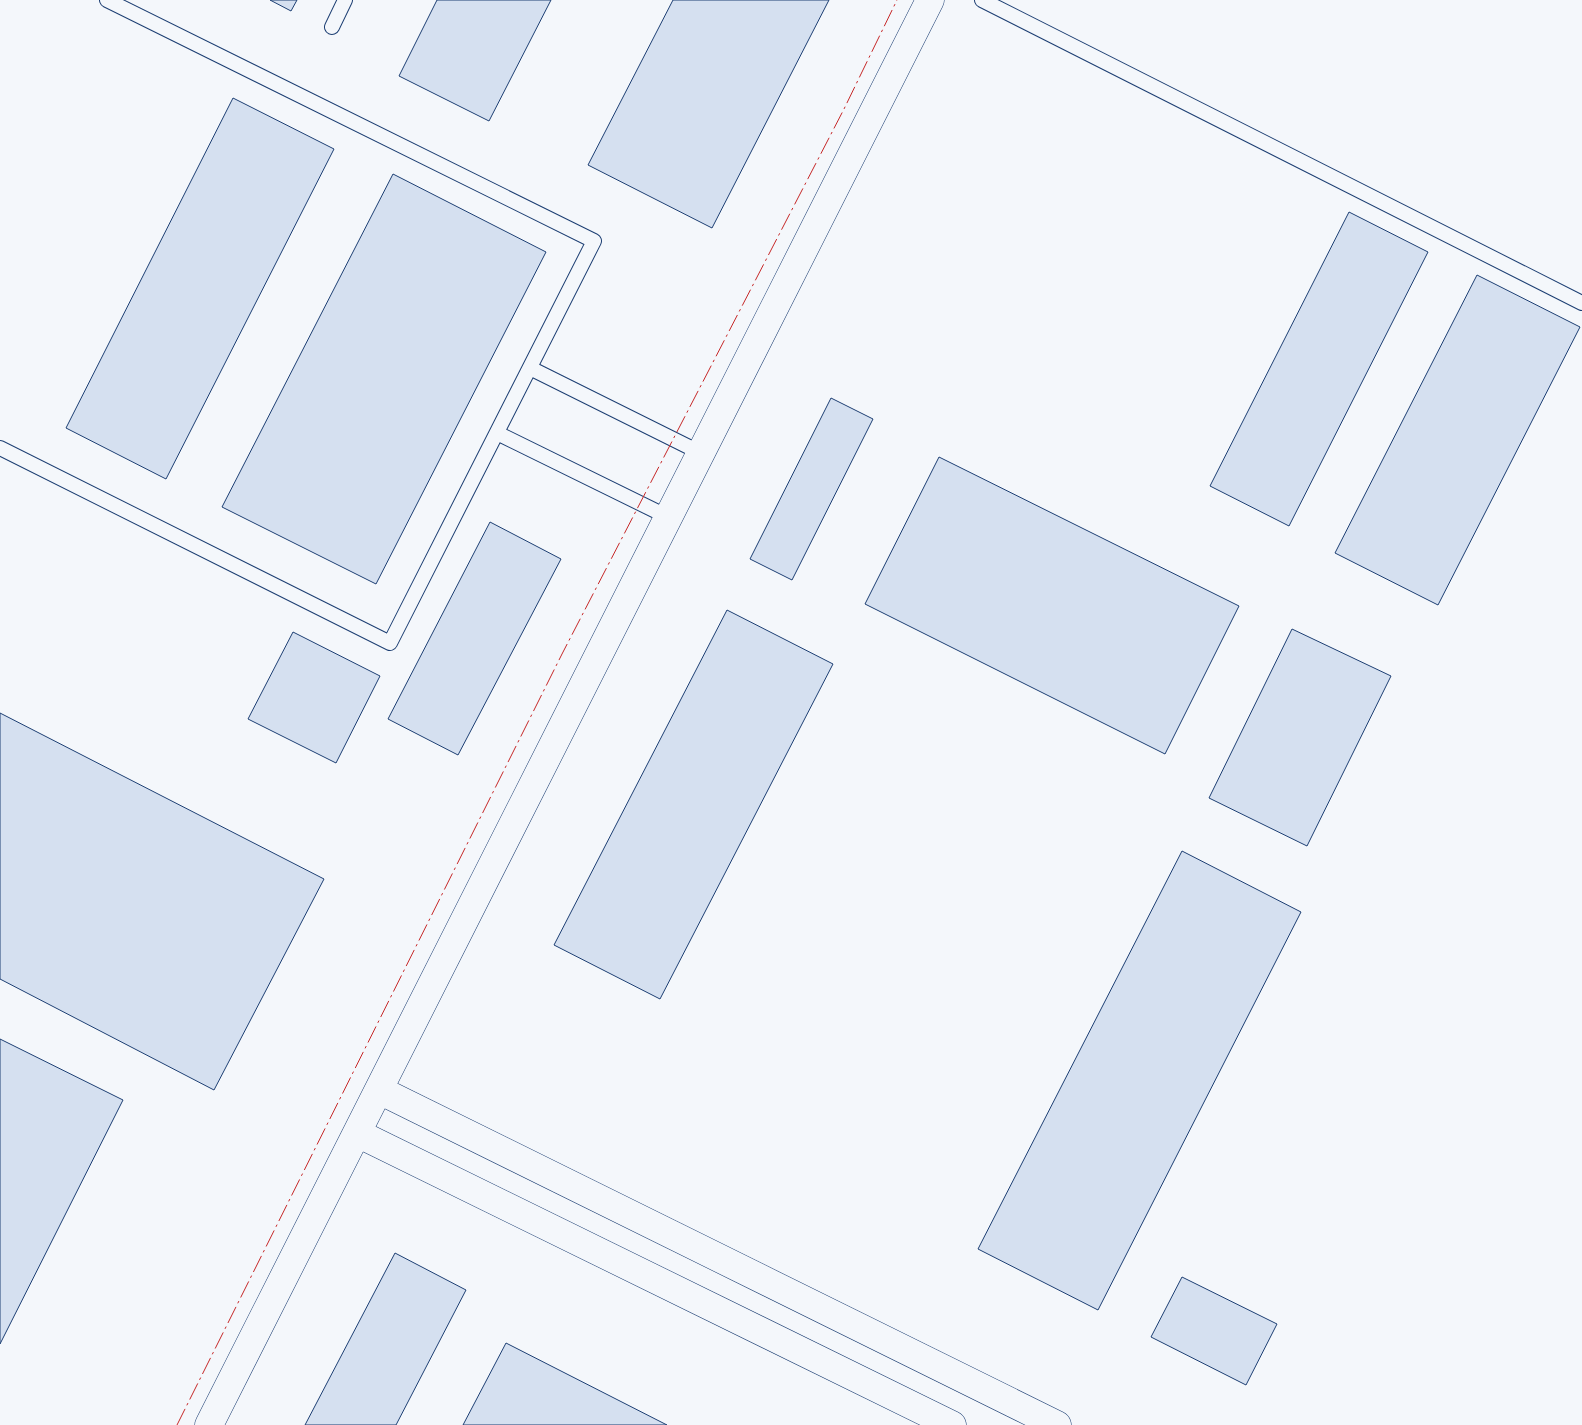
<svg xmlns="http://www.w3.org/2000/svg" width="1582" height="1425" font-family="'Space Grotesk',sans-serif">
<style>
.building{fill:#d5e0f0;stroke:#1d3f73}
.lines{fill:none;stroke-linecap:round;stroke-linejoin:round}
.lane-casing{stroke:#1d3f73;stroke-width:16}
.secondary-casing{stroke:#1d3f73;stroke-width:29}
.lane{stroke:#f4f7fb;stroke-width:14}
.secondary{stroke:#f4f7fb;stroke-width:28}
.power{stroke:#c62828;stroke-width:1;stroke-dasharray:18 4 2.5 4;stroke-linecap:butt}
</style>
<rect width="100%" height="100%" fill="#f4f7fb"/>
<path class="building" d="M 270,0 L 297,0 L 291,11 Z
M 437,0 L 551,0 L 489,121 L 399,76 Z
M 673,0 L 829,0 L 712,228 L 588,165 Z
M 233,98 L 334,149 L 166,479 L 66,428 Z
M 393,174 L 546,252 L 376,584 L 222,507 Z
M 1349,212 L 1428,252 L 1289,526 L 1210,486 Z
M 1477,275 L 1580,327 L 1438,605 L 1335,553 Z
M 831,398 L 873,419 L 792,580 L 750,559 Z
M 939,457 L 1239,606 L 1165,754 L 865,604 Z
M 490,522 L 561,559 L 458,755 L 388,719 Z
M 727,610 L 833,664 L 660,999 L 554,945 Z
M 1292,629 L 1391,676 L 1307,846 L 1209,798 Z
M 293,632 L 380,676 L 336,763 L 248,719 Z
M 0,713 L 324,879 L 214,1090 L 0,979 Z
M 1182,851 L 1301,912 L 1098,1310 L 978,1249 Z
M 0,1039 L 123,1100 L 0,1344 Z
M 395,1253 L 466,1290 L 396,1425 L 305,1425 Z
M 1182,1277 L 1277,1324 L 1246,1385 L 1151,1337 Z
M 506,1343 L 667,1425 L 463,1425 Z"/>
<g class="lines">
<defs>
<path id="lane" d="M 982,0 L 1582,303
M 332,27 L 345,0
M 530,368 L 701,453
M 497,433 L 668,517
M 0,448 L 390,643 L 594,241 L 107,0"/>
<path id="secondary" d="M 379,1090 L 1057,1425
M 357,1133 L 952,1425
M 209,1425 L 930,0"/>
</defs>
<use href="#lane" class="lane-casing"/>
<use href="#secondary" class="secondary-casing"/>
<use href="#lane" class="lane"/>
<use href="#secondary" class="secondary"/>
<path class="power" d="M 177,1425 L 562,654 L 844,109 L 897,0"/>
</g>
</svg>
